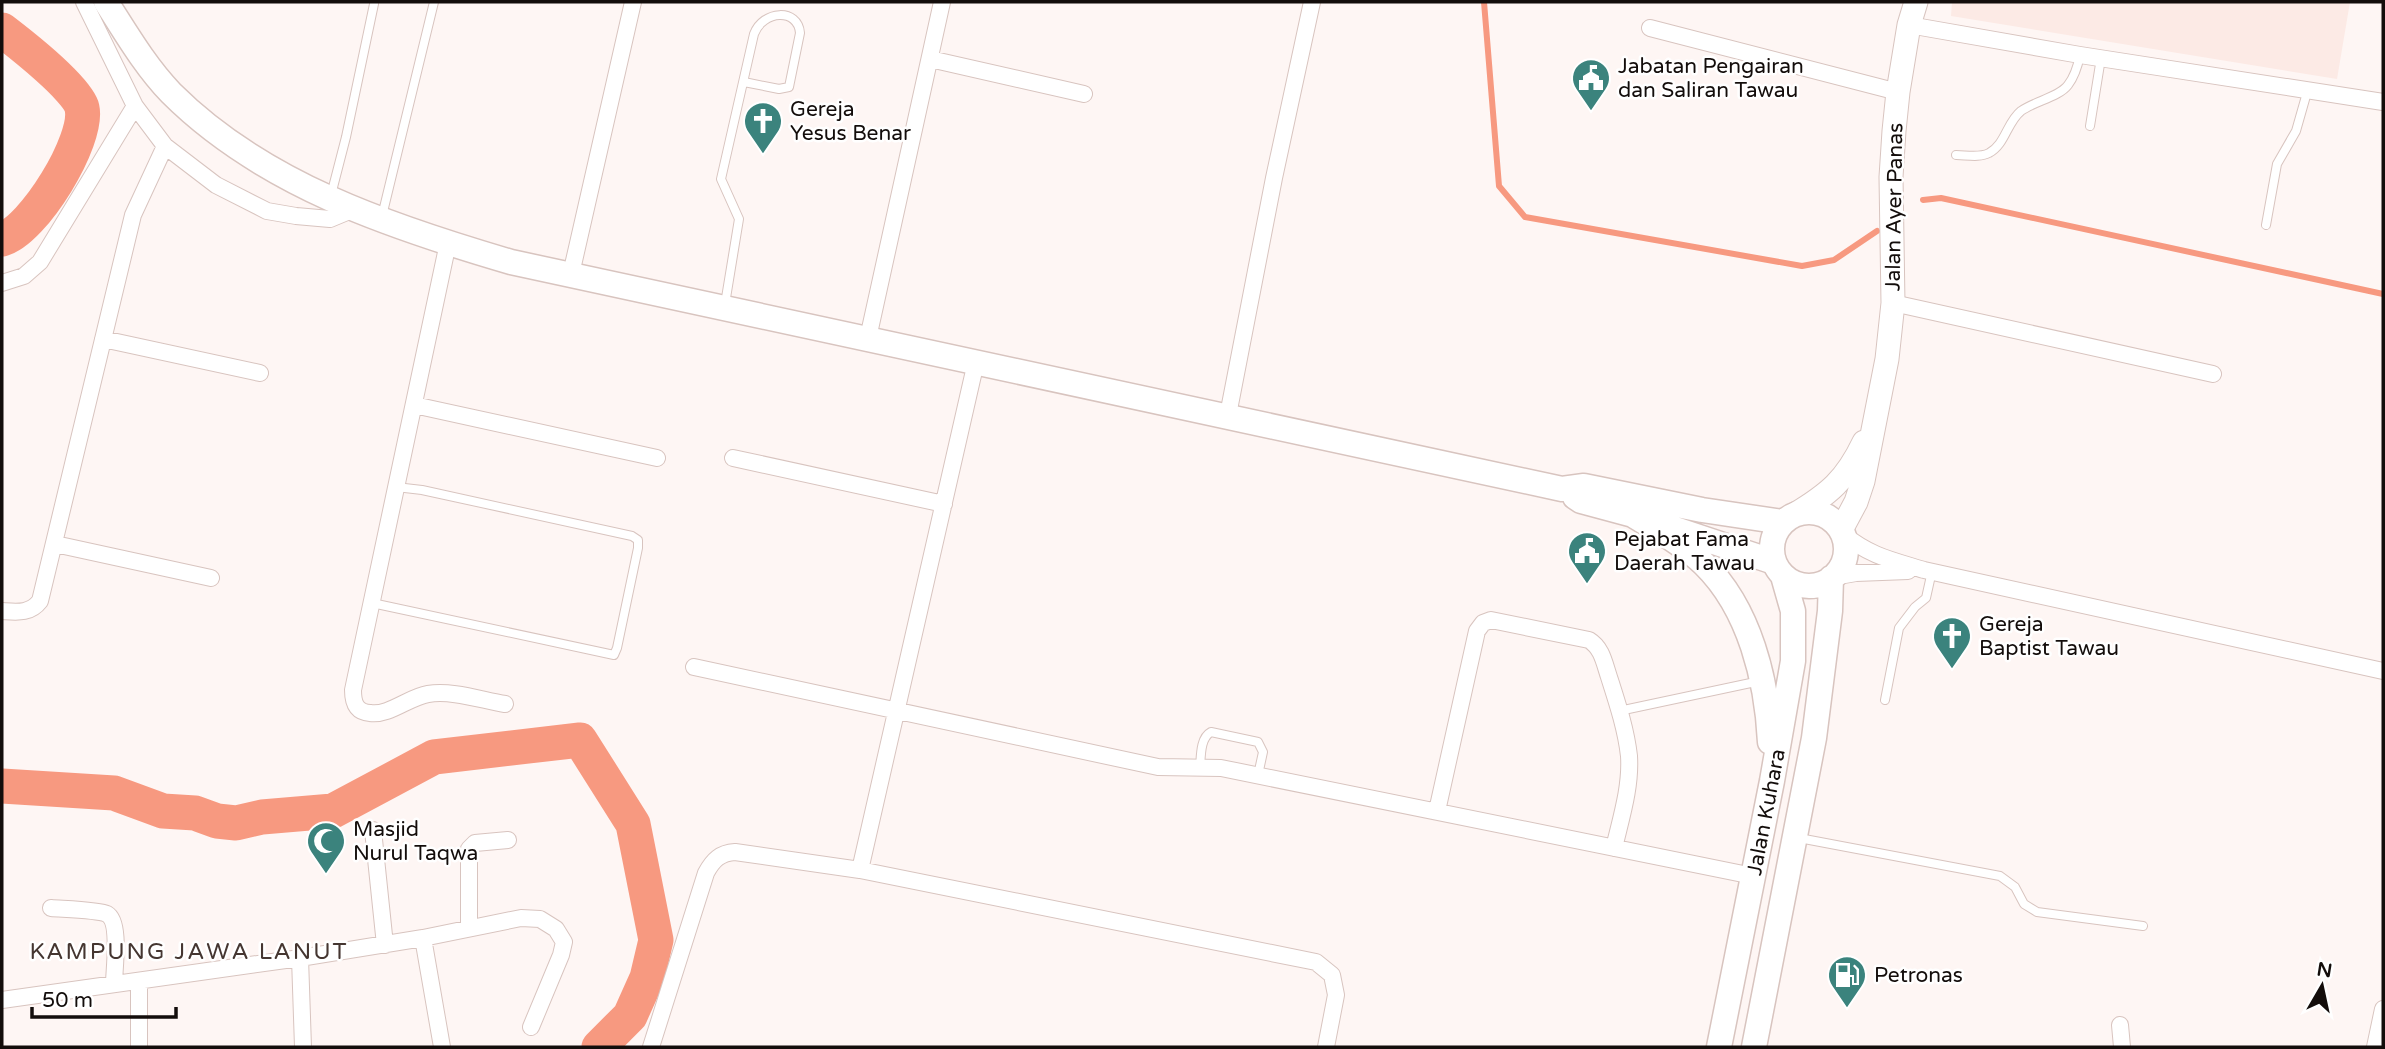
<svg xmlns="http://www.w3.org/2000/svg" width="2385" height="1049" font-family="'Varela Round',sans-serif">
<style>
.built{fill:#fceae5}
.lines{fill:none;stroke-linecap:round;stroke-linejoin:round}
.stream{stroke:#f79980;stroke-width:6}
.river{stroke:#f79980;stroke-width:35}
.lane-casing{stroke:#d8c4bf;stroke-width:10}
.street-casing{stroke:#d8c4bf;stroke-width:18}
.secondary-casing{stroke:#d8c4bf;stroke-width:25}
.primary-casing{stroke:#d8c4bf;stroke-width:27}
.lane{stroke:#fff;stroke-width:8}
.street{stroke:#fff;stroke-width:16}
.secondary{stroke:#fff;stroke-width:23}
.primary{stroke:#fff;stroke-width:24}
.labels{text-anchor:middle;stroke-width:5;stroke-linejoin:round;paint-order:stroke}
.poi-label{font-size:21px;fill:#130d0b;stroke:#fff;text-anchor:start}
.street-label{font-size:21px;fill:#130d0b;stroke:#fff}
.neighbourhood-label{font-size:23px;letter-spacing:2px;fill:#453631;stroke:#fff}
</style>
<rect width="100%" height="100%" fill="#fef6f4"/>
<path class="built" d="M 1952,2 L 2350,2 L 2337,79 L 1951,16 Z"/>
<g class="lines">
<path class="stream" d="M 1484,2 L 1499,186 L 1525,217 L 1802,266 L 1834,260 L 1877,231
M 1923,200 L 1941,198 L 2383,294"/>
<path class="river" d="M 2,30 C 19,43 78,89 82,108 C 89,140 33,231 2,239
M 2,786 L 114,793 L 163,811 L 195,813 L 217,821 L 236,823 L 262,817 L 333,811 L 434,757 L 580,740 L 633,824 L 656,940 L 647,978 L 630,1016 L 599,1047"/>
<defs>
<path id="lane" d="M 2090,126 L 2101,58
M 1956,155 C 1966,155 1980,158 1989,153 C 2005,145 2007,122 2021,111 C 2035,101 2059,97 2068,85 C 2075,76 2078,65 2080,55
M 331,195 L 346,137 L 374,4
M 382,216 L 434,2
M 2266,225 L 2277,164 L 2296,131 L 2308,89
M 725,304 L 739,219 L 721,179 L 754,34 C 763,10 798,8 800,33 L 789,87 L 779,89 L 744,82
M 372,603 L 614,655 L 617,648 L 638,548 L 638,540 L 632,536 L 422,490 L 396,487
M 1885,700 L 1899,628 L 1915,607 L 1926,598 L 1932,571
M 1619,711 L 1760,681
M 1200,768 C 1201,756 1200,738 1211,732 L 1258,742 L 1263,752 L 1258,775
M 1799,838 L 2000,876 L 2015,887 L 2024,904 L 2037,912 L 2143,926"/>
<path id="street" d="M 84,2 L 135,106 L 165,146 L 216,185 L 267,211 L 296,216 L 330,219 L 354,209
M 1909,25 L 2080,55 L 2383,102
M 1650,28 L 1898,92
M 930,59 L 1084,94
M 448,243 L 353,690 C 353,703 356,712 370,713 C 389,716 409,697 428,694 C 452,690 481,700 505,704
M 571,274 L 633,2
M 2,283 L 24,276 L 40,262 L 135,106
M 1893,303 L 2213,374
M 868,338 L 942,2
M 103,339 L 260,373
M 414,405 L 657,458
M 1228,415 L 1274,178 L 1312,2
M 733,458 L 944,504
M 1843,534 C 1870,556 1891,560 1924,570 L 2383,671
M 55,544 L 211,578
M 1833,577 L 1856,573 L 1908,571
M 2,611 C 17,612 30,614 40,601 L 133,215 L 165,146
M 694,667 L 1158,767 L 1221,768 L 1753,876
M 1437,811 L 1477,631 L 1483,623 L 1491,620 L 1589,640 C 1602,648 1604,662 1609,677 C 1617,702 1626,729 1629,756 C 1631,787 1621,818 1614,848
M 373,830 L 385,945
M 860,870 L 976,362
M 51,908 C 62,909 99,910 107,914 C 121,922 114,969 114,984
M 469,928 L 469,849 L 475,843 L 508,840
M 423,938 L 442,1047
M 300,958 L 303,1047
M 139,981 L 139,1047
M 2,1000 L 300,958 L 423,938 L 521,918 L 540,919 L 556,929 L 564,942 L 561,955 L 531,1027
M 2120,1025 L 2122,1047
M 651,1047 L 706,873 C 713,860 720,853 735,852 L 860,870 L 1316,962 L 1332,975 L 1336,995 L 1326,1047
M 2375,1047 L 2383,1009"/>
<path id="secondary" d="M 1794,515 C 1829,494 1846,480 1864,442
M 1841,530 L 1856,502 L 1863,481 L 1887,359 L 1893,303 L 1891,177 L 1894,131 L 1898,92 L 1909,25 L 1916,2"/>
<path id="primary" d="M 106,2 C 126,33 145,66 171,93 C 262,184 391,227 511,262 L 1562,489 L 1584,486 L 1702,510 L 1783,522
M 1575,497 L 1581,501 L 1633,515 L 1774,562
M1772 549a37 37 0 1 1 74 0a37 37 0 1 1-74 0Z
M 1633,515 C 1657,530 1683,544 1704,564 C 1750,609 1767,681 1770,742
M 1719,1047 L 1772,781 L 1793,661 L 1793,611 L 1783,576
M 1754,1047 L 1814,738 L 1830,611 L 1831,578"/>
</defs>
<use href="#lane" class="lane-casing"/>
<use href="#street" class="street-casing"/>
<use href="#secondary" class="secondary-casing"/>
<use href="#primary" class="primary-casing"/>
<use href="#lane" class="lane"/>
<use href="#street" class="street"/>
<use href="#secondary" class="secondary"/>
<use href="#primary" class="primary"/>
</g>
<defs>
<symbol id="civic-pin" viewBox="-11 -11 22 30"><path d="M0 17L-7.5 6A9.5 9.5 0 1 1 7.5 6Z" fill="#3b837d" stroke="#fff"/><path d="M-.6-6.5H3V-4.5H.6V-3L4-1V1h2V6H-6V1h2V-1L-.6-3ZM-1.2 2.5V6h2.4V2.5Z" fill="#fff"/></symbol>
<symbol id="church-pin" viewBox="-11 -11 22 30"><path d="M0 17L-7.5 6A9.5 9.5 0 1 1 7.5 6Z" fill="#3b837d" stroke="#fff"/><path d="M-1.2-6h2.4v3.5h3.3v2.4h-3.3V6h-2.4V-.1h-3.3v-2.4h3.3Z" fill="#fff"/></symbol>
<symbol id="mosque-pin" viewBox="-11 -11 22 30"><path d="M0 17L-7.5 6A9.5 9.5 0 1 1 7.5 6Z" fill="#3b837d" stroke="#fff"/><path d="M3.5-4.9A6 6 0 1 0 3.5 4.9A5 5 0 1 1 3.5-4.9Z" fill="#fff"/></symbol>
<symbol id="fuel-pin" viewBox="-11 -11 22 30"><path d="M0 17L-7.5 6A9.5 9.5 0 1 1 7.5 6Z" fill="#3b837d" stroke="#fff"/><path d="M-5.5-6h7V0h2V4h1.3V-2.5L3-4.5l.8-.8L6-3V5H2.5V1h-1V6h-7ZM-4.2-4.7v3.2H.2V-4.7Z" fill="#fff"/></symbol>
</defs>
<g fill-rule="evenodd">
<use href="#civic-pin" x="1569" y="56" width="44" height="60"/>
<use href="#church-pin" x="741" y="99" width="44" height="60"/>
<use href="#civic-pin" x="1565" y="529" width="44" height="60"/>
<use href="#church-pin" x="1930" y="614" width="44" height="60"/>
<use href="#mosque-pin" x="304" y="819" width="44" height="60"/>
<use href="#fuel-pin" x="1825" y="953" width="44" height="60"/>
</g>
<g class="labels">
<g class="poi-label">
<text x="1618" y="73">Jabatan Pengairan<tspan x="1618" dy="24">dan Saliran Tawau</tspan></text>
<text x="790" y="116">Gereja<tspan x="790" dy="24">Yesus Benar</tspan></text>
<text x="1614" y="546">Pejabat Fama<tspan x="1614" dy="24">Daerah Tawau</tspan></text>
<text x="1979" y="631">Gereja<tspan x="1979" dy="24">Baptist Tawau</tspan></text>
<text x="353" y="836">Masjid<tspan x="353" dy="24">Nurul Taqwa</tspan></text>
<text x="1874" y="982">Petronas</text>
</g>
<g class="street-label">
<text transform="translate(1894 207) rotate(-89)" y="7">Jalan Ayer Panas</text>
<text transform="translate(1766 812) rotate(-79)" y="7">Jalan Kuhara</text>
</g>
<g class="neighbourhood-label">
<text x="189" y="959">KAMPUNG JAWA LANUT</text>
</g>
</g>
<rect width="2385" height="1049" fill="none" stroke="#130d0b" stroke-width="7"/>
<g transform="translate(2322 986) rotate(9)" stroke="#ffffff" stroke-width="5" paint-order="stroke">
<path d="M0-5L12 26L0 18L-12 26Z" fill="#130d0b"/>
<text y="-10" font-size="19" font-weight="bold" text-anchor="middle" fill="#130d0b">N</text>
</g>
<path d="M32 1007v10h144v-10" fill="none" stroke="#130d0b" stroke-width="3.5"/>
<text x="42" y="1007" font-size="21" fill="#130d0b" stroke="#ffffff" stroke-width="5" paint-order="stroke">50 m</text>
</svg>
